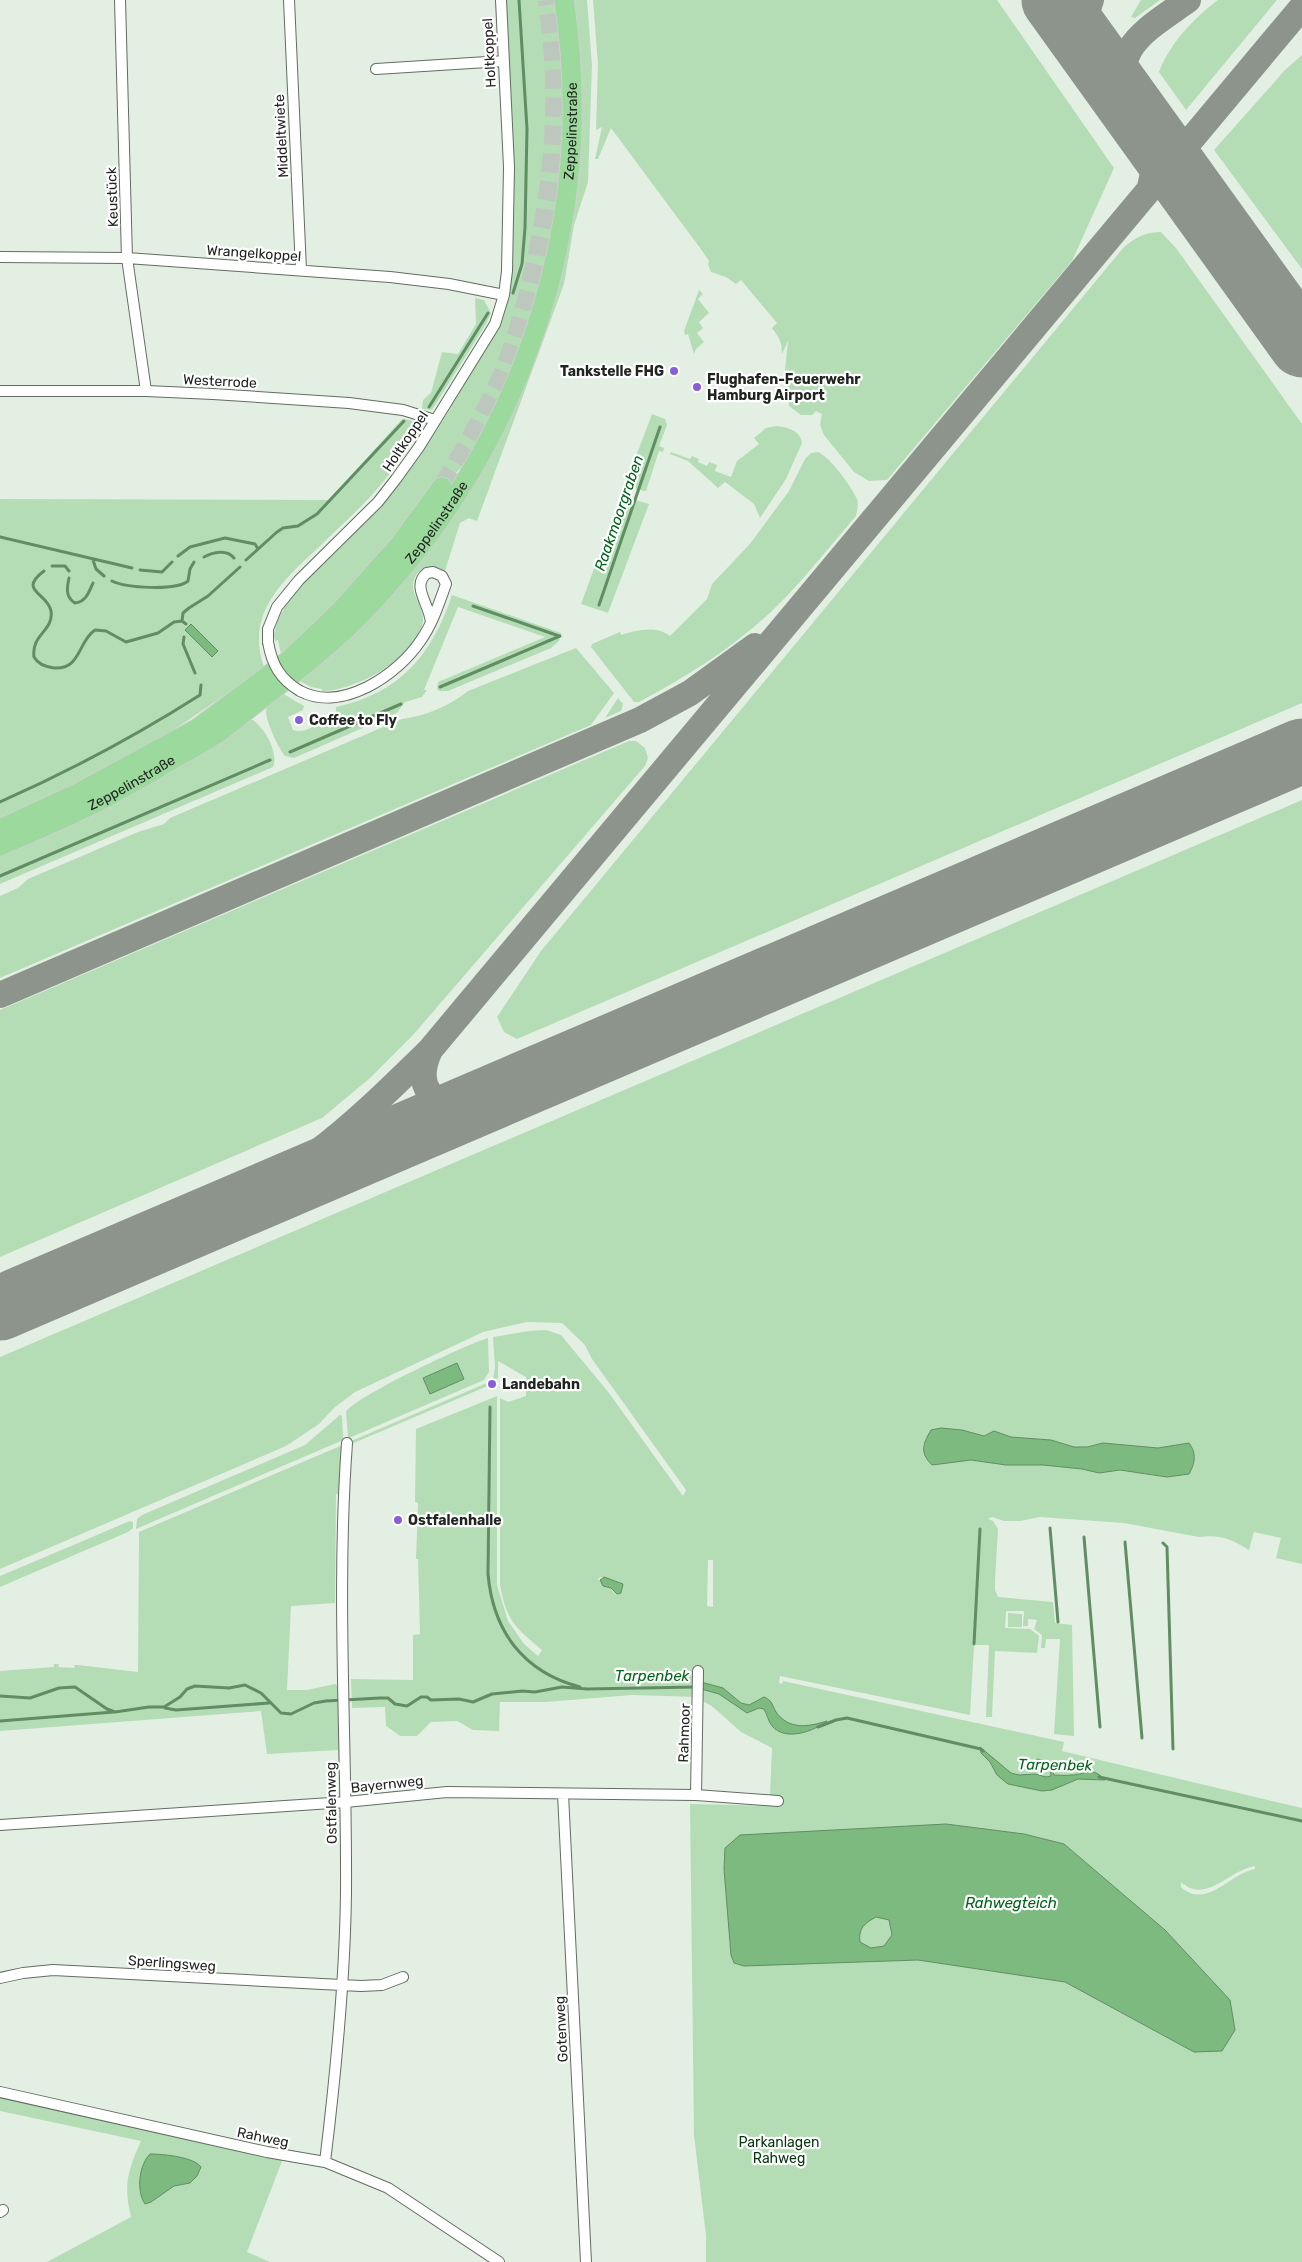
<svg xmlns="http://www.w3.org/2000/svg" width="1302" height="2262" font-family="Rubik,sans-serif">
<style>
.green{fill:#b4ddb5;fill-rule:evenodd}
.water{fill:#7cba7f;stroke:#618d63;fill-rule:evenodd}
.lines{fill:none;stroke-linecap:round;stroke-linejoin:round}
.stream{stroke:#618d63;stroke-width:3}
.taxiway{stroke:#8c948c;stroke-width:26}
.runway{stroke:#8c948c;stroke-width:65}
.highway-tunnel{stroke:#bdc7bd;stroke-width:19;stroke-dasharray:19 9;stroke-linecap:butt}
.street-casing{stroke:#636c63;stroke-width:12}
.highway-casing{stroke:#cecfce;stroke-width:21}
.street{stroke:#fff;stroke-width:10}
.highway{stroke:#9bd99d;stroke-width:19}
.street-bridge-casing{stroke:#636c63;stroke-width:12;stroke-linecap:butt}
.street-bridge{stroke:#fff;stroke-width:10}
.poi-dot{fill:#875fd9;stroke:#fff;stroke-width:2}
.labels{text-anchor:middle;stroke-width:4.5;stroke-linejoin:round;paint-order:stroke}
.street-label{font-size:14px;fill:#212521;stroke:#fff}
.poi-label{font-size:14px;font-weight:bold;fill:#212521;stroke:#fff;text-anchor:start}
.park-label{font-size:14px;fill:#07350e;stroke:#fff}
.water-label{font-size:15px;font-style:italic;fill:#01641a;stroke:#fff}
</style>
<rect width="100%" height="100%" fill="#e4efe4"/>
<path class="green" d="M 505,0 L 558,0 L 565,73 L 558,209 L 529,333 L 473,455 L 395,537 L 336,603 L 281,654 L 278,640 L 275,641 L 274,636 C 280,587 365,526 398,485 C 427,449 451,407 475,367 C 477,350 492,343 499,328 C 507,311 510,292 511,274 Z
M 568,0 L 587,0 L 592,65 L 588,182 L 574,225 L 564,284 L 477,521 L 469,518 L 460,523 L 445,571 C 433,563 418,566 414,580 C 409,593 424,606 423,620 C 420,657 355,691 322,691 L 322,689 L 311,687 L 296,679 L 446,521 L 556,277 Z
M 593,0 L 997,0 L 1114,168 L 1072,261 L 887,480 L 869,481 L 854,472 L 824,435 L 820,425 L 822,414 L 816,411 L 812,415 L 801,415 L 789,406 L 785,370 L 788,341 L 782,354 C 782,342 779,337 772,328 L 777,323 L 741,280 L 736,284 L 726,277 L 711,272 L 708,265 L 709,261 L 703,252 L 611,128 L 598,159 L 595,159 L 602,127 L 596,130 L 598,64 Z
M 1141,0 L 1160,0 L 1135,18 L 1131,17 Z
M 1218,0 L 1277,0 L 1186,110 L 1159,72 C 1170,43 1193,19 1218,0 Z
M 1302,55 L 1302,269 L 1214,150 L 1285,70 Z
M 1161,232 L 1176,248 L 1302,424 L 1302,703 L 517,1039 L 504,1032 L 497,1017 L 541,951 L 1124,247 C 1136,237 1146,232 1161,232 Z
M 699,290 L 703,294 L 698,299 L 709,313 L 699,322 L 703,328 L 697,333 L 704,342 L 696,349 L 694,354 L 688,334 L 685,335 L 684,331 Z
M 475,298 L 484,300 L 491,313 L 486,324 L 432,410 L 422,409 L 423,400 L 431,393 L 442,352 L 458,354 L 476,324 Z
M 652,414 L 665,419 L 667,425 L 659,446 L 664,448 L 663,452 L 659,451 L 646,491 L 634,489 L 626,483 Z
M 402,419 L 415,421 L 422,427 C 407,452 389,476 370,497 C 353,515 335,531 318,548 C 283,580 245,614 264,667 C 208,708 150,748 87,779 C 58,793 29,806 0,819 L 0,499 L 329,500 Z
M 776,426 C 787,427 800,430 802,443 L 786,479 L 760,518 L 754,504 L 725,482 L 718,488 L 688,461 L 670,454 L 671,452 L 690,459 L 692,456 L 699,459 L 698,462 L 707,466 L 709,462 L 717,465 L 715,471 L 731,477 L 737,461 L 759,444 L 754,438 L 766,428 Z
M 818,452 C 831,458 851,486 857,499 C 859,505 857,510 856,516 C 831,545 806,577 779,604 C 738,645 689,675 639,702 L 634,702 L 591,647 L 592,644 L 620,632 L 621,635 C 636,630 657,625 670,636 L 707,599 L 712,584 L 749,545 L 789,491 L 805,459 L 811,453 Z
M 621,496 L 649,504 L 608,613 L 581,604 Z
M 452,595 L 561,633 L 559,641 L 551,648 L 448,691 L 439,691 L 437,689 L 438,682 L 545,637 L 458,607 L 424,690 L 427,690 L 422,697 L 405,702 L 397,713 L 294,758 L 285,756 C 278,747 266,722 266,711 C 267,703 274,697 280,692 L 304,706 L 303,710 L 288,717 L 293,730 C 308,735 323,719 336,712 L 336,707 C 400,693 432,655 452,595 Z
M 576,648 L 614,693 L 591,725 L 0,978 L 0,896 L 18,888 L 28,879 L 138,832 L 164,824 L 170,818 L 402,719 C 426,716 449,706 468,691 Z
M 618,698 L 623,704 L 621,711 L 605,718 Z
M 251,719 C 264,726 279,752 273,767 L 0,884 L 0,854 Z
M 629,741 L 636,741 L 645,748 L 648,758 L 645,766 L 413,1035 L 370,1078 L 322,1118 L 0,1257 L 0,1010 Z
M 1302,800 L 1302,1564 L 1276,1558 L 1281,1538 L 1254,1532 L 1249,1550 C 1231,1539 1221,1534 1199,1537 L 1124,1523 L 1040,1517 L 1020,1521 L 1004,1521 L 992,1517 L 988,1519 L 993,1521 L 998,1529 L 995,1581 L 995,1590 L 998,1597 L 1053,1602 L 1055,1623 L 1072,1625 L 1074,1736 L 1054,1734 L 1060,1639 L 1046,1639 L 1045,1648 L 1041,1648 L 1042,1635 L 1034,1629 L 1037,1620 L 1028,1619 L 1028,1626 L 1023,1626 L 1024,1611 L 1006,1611 L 1005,1628 L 1030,1629 L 1039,1636 L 1037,1653 L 995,1651 L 992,1717 L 986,1717 L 989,1645 L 974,1645 L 970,1715 L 780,1676 L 779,1683 L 782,1684 L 783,1681 L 1064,1742 L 1062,1751 L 1302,1808 L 1302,2262 L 706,2262 L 706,2236 L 694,2135 L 690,1804 L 781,1806 L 781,1797 L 770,1796 L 772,1748 L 741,1732 L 713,1707 L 696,1697 L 632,1695 L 546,1702 L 500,1702 L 499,1731 L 473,1730 L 457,1721 L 431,1722 L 417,1736 L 400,1736 L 386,1726 L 385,1707 L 352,1708 L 351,1679 L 413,1680 L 413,1635 L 420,1634 L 418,1559 L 416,1559 L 418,1503 L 415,1502 L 416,1429 L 497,1396 L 497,1585 L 508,1621 L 524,1644 L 538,1656 L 542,1650 C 515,1627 507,1622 500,1585 L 500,1398 L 508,1402 L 526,1396 L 526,1377 L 498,1361 L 498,1378 L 493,1380 L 495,1367 L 493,1337 L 529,1331 L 546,1330 L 561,1335 L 609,1393 L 683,1496 L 686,1490 L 592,1359 L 585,1345 L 562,1323 L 527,1322 L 483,1332 L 355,1392 L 334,1408 L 319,1424 L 286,1446 L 0,1569 L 0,1357 ZM 962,1430 L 984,1436 L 994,1431 L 1011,1437 L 1051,1440 L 1074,1447 L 1087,1447 L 1103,1443 L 1158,1448 L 1189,1444 C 1197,1454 1195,1463 1189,1474 L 1167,1477 L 1120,1470 L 1099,1473 L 1082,1469 L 1043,1465 L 1006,1465 L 971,1460 L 932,1464 C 925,1458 922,1453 923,1444 ZM 708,1560 L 713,1560 L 713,1607 L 707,1606 ZM 602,1577 L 619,1583 L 614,1593 L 611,1588 L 606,1587 L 600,1580 L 598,1581 L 599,1578 ZM 946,1824 L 1024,1834 L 1064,1844 L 1165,1930 L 1230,2000 L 1194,2052 L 1065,1982 L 918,1960 L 839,1962 L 731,1955 L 724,1869 ZM 1255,1866 L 1255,1869 C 1229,1874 1206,1910 1181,1887 L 1181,1882 C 1206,1905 1229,1870 1255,1866 Z
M 488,1338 L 489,1372 L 484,1380 L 349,1438 L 348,1437 L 346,1412 C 354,1397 467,1344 488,1338 Z
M 489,1382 L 490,1385 L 349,1445 L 349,1442 Z
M 340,1415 L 342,1416 L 343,1438 L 341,1441 L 136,1529 L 137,1519 L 142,1515 L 305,1445 Z
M 345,1444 L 342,1481 L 339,1494 L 336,1494 L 335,1603 L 291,1606 L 287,1690 L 307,1690 L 335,1684 L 340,1687 L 343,1784 L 339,1784 L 338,1750 L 267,1754 L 261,1711 L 0,1731 L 0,1671 L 54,1667 L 54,1664 L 59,1664 L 58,1667 L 75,1668 L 74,1665 L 78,1665 L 138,1672 L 139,1532 Z
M 130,1521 L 133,1522 L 133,1528 L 128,1532 L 0,1587 L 0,1576 Z
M 1008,1613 L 1022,1614 L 1022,1627 L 1008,1627 Z
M 876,1917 L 889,1920 L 892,1935 L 884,1946 L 871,1948 L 860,1942 C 858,1928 865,1922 876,1917 Z
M 0,2097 L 218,2145 L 284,2156 L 247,2252 L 270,2262 L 47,2262 L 131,2217 C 123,2185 128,2170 141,2141 L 0,2111 ZM 173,2157 L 191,2160 L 190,2183 L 174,2186 L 151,2202 Z"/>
<path class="water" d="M 191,624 L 218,651 L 212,657 L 185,630 Z
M 457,1363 L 464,1379 L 430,1394 L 423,1378 Z
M 941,1428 L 962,1430 L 984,1436 L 994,1431 L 1011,1437 L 1051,1440 L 1074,1447 L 1087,1447 L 1103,1443 L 1158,1448 L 1189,1443 C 1197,1454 1195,1463 1189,1474 L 1167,1477 L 1120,1470 L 1099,1473 L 1082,1469 L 1043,1465 L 1006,1465 L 971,1460 L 932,1465 C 919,1452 923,1444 931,1430 Z
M 604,1577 L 623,1584 L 621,1593 L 617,1594 L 611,1588 L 603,1586 L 600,1580 Z
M 701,1682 L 723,1688 L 741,1703 L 749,1705 L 764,1697 C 772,1700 772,1705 776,1712 C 789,1730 808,1727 827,1721 C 814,1731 786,1742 772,1726 C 768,1721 767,1714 764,1709 L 759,1708 L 747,1713 L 719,1694 L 701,1689 Z
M 980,1747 L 1011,1773 L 1019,1775 L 1035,1774 L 1046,1777 L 1051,1776 L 1050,1767 L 1036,1764 L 1037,1759 L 1049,1762 L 1054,1775 C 1059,1775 1065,1776 1071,1775 C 1086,1775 1091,1765 1105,1780 L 1078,1779 L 1052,1790 L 1042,1791 L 1008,1784 L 997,1775 L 990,1762 L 981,1753 Z
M 946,1824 L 1024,1834 L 1064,1844 L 1165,1930 L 1230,2000 L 1235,2030 L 1222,2051 L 1194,2052 L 1065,1982 L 918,1960 L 744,1966 L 734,1963 L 731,1955 L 724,1869 L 725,1848 L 740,1835 ZM 876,1917 L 889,1920 L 892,1935 L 884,1946 L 871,1948 L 860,1942 C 858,1928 865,1923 876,1917 Z
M 150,2154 C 163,2154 194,2157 201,2167 L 197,2176 L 190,2183 L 174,2186 L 151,2202 L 145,2204 C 136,2191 139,2165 150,2154 Z"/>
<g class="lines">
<path class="stream" d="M 513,293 L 522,264 L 525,228 L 527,129 L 519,0
M 429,407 L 488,313
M 0,537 L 132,568
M 178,556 L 190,547 L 225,538 L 255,544 L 258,549
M 204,557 C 213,552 227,549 234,558
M 93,560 L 96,569 L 104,576
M 246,560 L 277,532 L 283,528 L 298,526 L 317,514 L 404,421
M 52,566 L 65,566 L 69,571
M 140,570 L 162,572 L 172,562
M 44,571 C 17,591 48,593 51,611 C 54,631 31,634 34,657 C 38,664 46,667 54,668 C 81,670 78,641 95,630 L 106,631 L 126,642 L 158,633 L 174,622 L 182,621
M 69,578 C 67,587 65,597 75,603 C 86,602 89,592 93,583
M 112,581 C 126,588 176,591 188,581 L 190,569 L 194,562
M 599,605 L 660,427
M 473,606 L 559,636
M 182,621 L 183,613 L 189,608 L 208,596 L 240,567
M 182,621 L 186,624
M 184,637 L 183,644 L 195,673
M 440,687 L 560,636
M 290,752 L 401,704
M 0,802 C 72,770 134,737 200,695 L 201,685
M 0,876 L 270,760
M 490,1407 L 488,1574 C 493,1631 523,1672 580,1687
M 1050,1528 L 1058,1622
M 1084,1537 L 1100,1727
M 1125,1542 L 1142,1738
M 1163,1543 L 1167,1547 L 1173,1749
M 974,1644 L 980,1529
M 0,1696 L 30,1698 L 59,1688 L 75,1687 L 107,1709 L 115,1712 L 149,1707 L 164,1707 L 180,1697 L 187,1689 L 195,1686 L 229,1688 L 245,1685 L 261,1693 L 281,1713 L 291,1714 L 314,1703 L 326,1701 L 380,1698 L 388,1698 L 395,1704 L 407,1706 L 421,1697 L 427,1697 L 431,1700 L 459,1699 L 473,1702 L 492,1694 L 522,1691 L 535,1692 L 562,1687 L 587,1689 L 696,1687
M 165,1708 L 176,1710 L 269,1703
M 0,1721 L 114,1712
M 818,1727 L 836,1720 L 847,1718 L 981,1749 L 983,1751
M 1099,1777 L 1302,1821"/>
<path class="taxiway" d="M 1091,0 C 1084,18 1085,36 1093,53
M 1132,110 C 1105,49 1145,31 1188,0
M 1150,187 L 1156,160 L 1151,135
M 0,995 L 640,720 L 690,693 L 755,646
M 430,1050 C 413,1087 432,1107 470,1108
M 176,1232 C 224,1208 273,1185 316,1153 C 357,1122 393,1086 430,1050 L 1302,7"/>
<path class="runway" d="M 1054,0 L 1302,345
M 0,1308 L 1302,751"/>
<path class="highway-tunnel" d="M 442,487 C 462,454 481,421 497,387 C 511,355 521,323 529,290 C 553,195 563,97 547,0"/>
<defs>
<path id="street" d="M 120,0 L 127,258 L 146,391
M 289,0 L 301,270
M 376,69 L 503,61
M 0,257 L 127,258 L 390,277 L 449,284 L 504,295
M 0,391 L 146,391 L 213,394 L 349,403 L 403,410 L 435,420
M 268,642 L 268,629 L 277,607 L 299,580 L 378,502 L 396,479 L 419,447 L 495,324 L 504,295 L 507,271 L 509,167 L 501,0
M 300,691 C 342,713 398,675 421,640 C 433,623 439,603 446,584 L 442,576 L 433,572 L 427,573 C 411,586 429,603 431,622
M 563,1794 L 586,2262
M 696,1795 L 698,1671
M 0,1825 L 346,1802 L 447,1792 L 696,1795 L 778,1801
M 0,1978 L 23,1973 L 53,1970 L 361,1986 L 382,1985 L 403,1977
M 0,2092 L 267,2152 L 325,2162 L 388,2188 L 499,2262
M 325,2162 C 336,2072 345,1983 346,1892 C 347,1742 336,1593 347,1443
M 0,2212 L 3,2210"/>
<g id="highway">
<path d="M 0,829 L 76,794 L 198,728 L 289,660 L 342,609 L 400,544 L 442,487"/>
<path id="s1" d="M 0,846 C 27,834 54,823 81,810 C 113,795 143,777 173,759 C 189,750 206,741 221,731 C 233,722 244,712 256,703 C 295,673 335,642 369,606 C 523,443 598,223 564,0"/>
</g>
</defs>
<use href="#street" class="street-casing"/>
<use href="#highway" class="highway-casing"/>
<use href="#street" class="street"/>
<use href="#highway" class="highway"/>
<defs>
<path id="street-bridge" d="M 268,642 C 272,665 280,679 300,691"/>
</defs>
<use href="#street-bridge" class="street-bridge-casing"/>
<use href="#street-bridge" class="street-bridge"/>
</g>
<g class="poi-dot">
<circle cx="674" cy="371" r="5"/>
<circle cx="697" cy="387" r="5"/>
<circle cx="299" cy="720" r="5"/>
<circle cx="492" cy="1384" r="5"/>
<circle cx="398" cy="1520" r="5"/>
</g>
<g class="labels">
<g class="street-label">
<text transform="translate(489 53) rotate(-93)" y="5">Holtkoppel</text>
<text dy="5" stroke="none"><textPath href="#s1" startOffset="971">Zeppelinstraße</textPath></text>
<text transform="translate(281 136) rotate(-93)" y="5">Middeltwiete</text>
<text transform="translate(112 197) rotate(-92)" y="5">Keustück</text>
<text transform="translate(254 253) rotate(4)" y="5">Wrangelkoppel</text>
<text transform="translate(220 381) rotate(3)" y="5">Westerrode</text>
<text transform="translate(405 441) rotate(-56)" y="5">Holtkoppel</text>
<text dy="5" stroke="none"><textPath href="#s1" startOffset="551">Zeppelinstraße</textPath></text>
<text dy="5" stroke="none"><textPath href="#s1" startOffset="146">Zeppelinstraße</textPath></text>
<text transform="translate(684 1733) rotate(-88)" y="5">Rahmoor</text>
<text transform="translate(387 1784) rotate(-6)" y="5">Bayernweg</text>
<text transform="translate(331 1803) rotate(-91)" y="5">Ostfalenweg</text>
<text transform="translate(172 1963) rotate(4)" y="5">Sperlingsweg</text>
<text transform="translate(561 2029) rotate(-93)" y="5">Gotenweg</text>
<text transform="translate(263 2137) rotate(12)" y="5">Rahweg</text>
</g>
<g class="poi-label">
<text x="664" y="376" text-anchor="end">Tankstelle FHG</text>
<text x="707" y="384">Flughafen-Feuerwehr<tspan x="707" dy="16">Hamburg Airport</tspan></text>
<text x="309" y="725">Coffee to Fly</text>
<text x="502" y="1389">Landebahn</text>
<text x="408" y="1525">Ostfalenhalle</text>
</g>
<g class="park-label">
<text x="779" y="2147">Parkanlagen<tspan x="779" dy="16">Rahweg</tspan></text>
</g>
<g class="water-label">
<text transform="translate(619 513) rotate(-71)" y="5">Raakmoorgraben</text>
<text x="652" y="1681">Tarpenbek</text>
<text transform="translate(1055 1765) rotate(1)" y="5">Tarpenbek</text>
<text x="1011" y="1908">Rahwegteich</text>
</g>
</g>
</svg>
